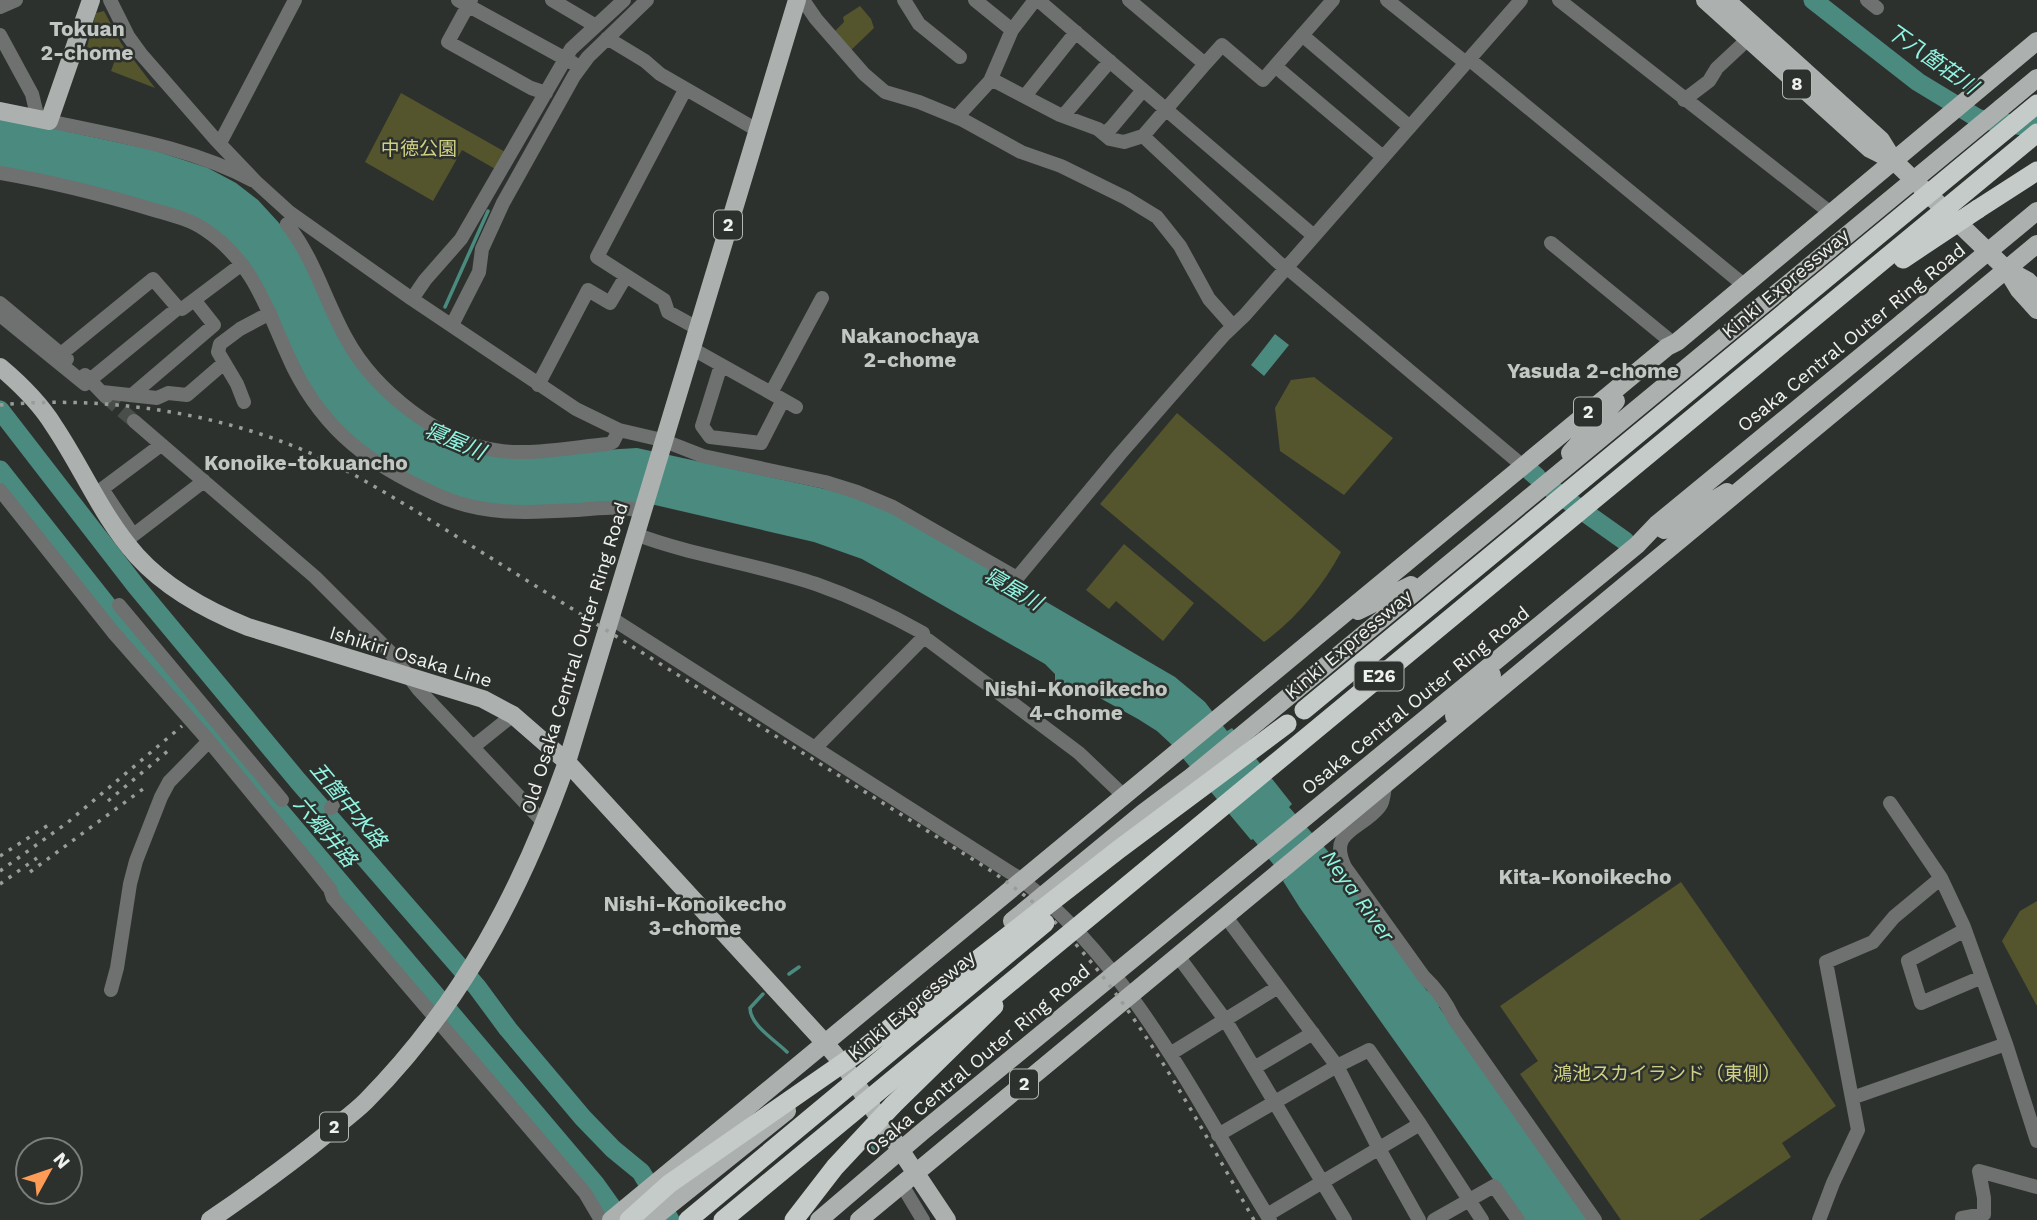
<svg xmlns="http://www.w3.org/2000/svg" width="2037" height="1220" font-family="'Work Sans','Noto Sans JP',sans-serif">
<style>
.green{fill:#54542d}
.water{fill:#4b8a7f}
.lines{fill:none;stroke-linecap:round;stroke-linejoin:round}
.stream{stroke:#4b8a7f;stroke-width:3.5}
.river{stroke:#4b8a7f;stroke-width:19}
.minor-tunnel{stroke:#4a4e4a;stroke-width:14;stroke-dasharray:14 7;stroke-linecap:butt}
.minor{stroke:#6e716f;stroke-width:14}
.major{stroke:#acb1af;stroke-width:18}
.highway{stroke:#c5cbc8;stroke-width:19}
.rail{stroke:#999c99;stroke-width:3.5;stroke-dasharray:3.5 7;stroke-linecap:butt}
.major-bridge{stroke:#acb1af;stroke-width:18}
.highway-bridge{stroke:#c5cbc8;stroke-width:19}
.labels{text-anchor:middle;stroke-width:5;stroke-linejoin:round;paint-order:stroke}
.shield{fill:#2d312d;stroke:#b5b7b5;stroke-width:2}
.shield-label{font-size:18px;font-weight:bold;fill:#eff1ef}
.park-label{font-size:19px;fill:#d0d084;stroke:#2d312d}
.street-label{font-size:19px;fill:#eff1ef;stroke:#2d312d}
.neighbourhood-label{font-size:21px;font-weight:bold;fill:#c3c7c3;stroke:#2d312d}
.water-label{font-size:21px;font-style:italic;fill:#91f5e3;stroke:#2d312d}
</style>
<rect width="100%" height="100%" fill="#2d312d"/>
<path class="green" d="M 860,6 L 871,19 L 874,28 L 849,52 L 834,32 L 844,22 L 843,17 Z
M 104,11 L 121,43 L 155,88 L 111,71 L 116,57 L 87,47 L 96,13 Z
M 401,93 L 507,153 L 497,170 L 462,150 L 433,201 L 365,162 Z
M 1314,377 L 1393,438 L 1344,495 L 1280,451 L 1275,408 L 1291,380 Z
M 1177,413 L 1341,552 C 1322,587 1297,618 1264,642 L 1100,504 Z
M 1124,544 L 1194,603 L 1163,641 L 1116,601 L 1109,609 L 1086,590 Z
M 1681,882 L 1836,1106 L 1782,1143 L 1791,1157 L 1699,1220 L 1621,1220 L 1520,1074 L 1538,1061 L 1500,1006 Z
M 2037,901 L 2037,1006 L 2002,941 L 2020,911 Z"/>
<path class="water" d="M 0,117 L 153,150 L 208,168 L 236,183 L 258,200 L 290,235 L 347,349 L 453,439 L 536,454 L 637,448 L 843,493 L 877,505 L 940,540 L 1175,677 L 1205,702 L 1227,731 L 1232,728 L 1292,804 L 1289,807 L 1333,857 L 1427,991 L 1430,991 L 1441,1005 L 1439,1007 L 1590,1220 L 1522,1220 L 1300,908 L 1283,881 L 1285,879 L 1253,839 L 1251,840 L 1171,744 L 1157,731 L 1138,719 L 1078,686 L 1055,682 L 1055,674 L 1045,664 L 862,559 L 814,542 L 655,505 L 503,509 L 435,491 L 347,437 L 317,400 L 274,314 L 215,232 L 0,169 Z
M 1275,334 L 1289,345 L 1264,376 L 1251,365 Z"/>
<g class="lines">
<path class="stream" d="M 445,307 L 488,211
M 789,974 L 799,967
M 763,994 L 750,1008 C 750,1025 775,1040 787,1052
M 866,1141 L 876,1152"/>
<path class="river" d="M 1813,0 L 1918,82 L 1979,119 L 2024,126 L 2037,124
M 0,410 L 136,586 L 298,781 L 477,987 L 508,1029 L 583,1118 L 613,1149 L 641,1172 L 670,1220
M 1528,469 L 1537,477
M 0,470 L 121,623 L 596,1185 L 621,1220
M 1549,487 L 1625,541"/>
<path class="minor-tunnel" d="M 106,397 L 134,421"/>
<path class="minor" d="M 110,0 L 128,36 L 141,54 L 216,140 L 257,183 L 289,212 L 412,299 L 576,409 L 619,430 L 662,440 L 703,456 L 825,482 L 857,492 L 893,507 L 1017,578 L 1120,454 L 1224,335 L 1245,315 L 1521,0
M 458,0 L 573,63
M 471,0 L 448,42 L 531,88 L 546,93
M 552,0 L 596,26
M 803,0 L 816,19 L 864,74 L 885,92 L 919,102 L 963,120 L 1021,152 L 1061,166 L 1126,198 L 1157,217 L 1180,246 L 1209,299 L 1233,326
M 904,0 L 919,24 L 960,57
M 975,0 L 1012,30
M 1038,0 L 1314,236
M 1129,0 L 1205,64 L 1222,45 L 1263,80 L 1333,0
M 1387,0 L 1466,63
M 1559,0 L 1832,214
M 1867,0 L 1877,8
M 0,7 L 16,0
M 0,35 L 32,94 L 38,119
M 1302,35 L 1410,127
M 607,38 L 645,61 L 660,74 L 757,130
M 1469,59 L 1745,286
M 1275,66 L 1383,157
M 991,79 L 1060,115 L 1098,129 L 1110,139 L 1124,142 L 1143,136 L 1205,64
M 685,90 L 597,257 L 664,300 L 668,312 L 697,328
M 1025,96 L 1076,32
M 1684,100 L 1709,81 L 1717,68 L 1748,39
M 1063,116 L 1110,61
M 957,117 L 990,81 L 1012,30 L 1035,0
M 49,121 C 117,136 190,147 252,180
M 1104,134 L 1112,127 L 1143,90
M 1143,136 L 1279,263 L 1292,272 L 1523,466
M 220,143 L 295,0
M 0,173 C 52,182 104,195 154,210 C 171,215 189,219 204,229 C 257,264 268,315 294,369 C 326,432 370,464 433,493 C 480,516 527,513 578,510 C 600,508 620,506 641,511
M 287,224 C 314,258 325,300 346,338 C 374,390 441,444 501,451 C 534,455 575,447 608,444 L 613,442 L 619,430
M 1551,243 L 1674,344
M 412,299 L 425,280 L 461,239 L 571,49 L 624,0
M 0,303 L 67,359
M 0,315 L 85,384 L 178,308 L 182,309 L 242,264
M 452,325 L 479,272 L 482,249 L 503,203 L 574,76 L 588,57 L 647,0
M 691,348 L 796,407
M 61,354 L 153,279 L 178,308
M 721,365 L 702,426 L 710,437 L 761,443 L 783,400
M 85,375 L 106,397
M 538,385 L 588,290 L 610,303 L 626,276
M 102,392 L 157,398 L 168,393 L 187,395 L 224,363
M 771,393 L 822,298
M 132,395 L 214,325 L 195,301
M 244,402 L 237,384 L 218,352 L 220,344 L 240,329 L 270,313
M 134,421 L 315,577 L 390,652 L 419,690 L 545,824
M 0,490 L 113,632 L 209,741 L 311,865 L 330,889 L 333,898 L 585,1193 L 601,1220
M 635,534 C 693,556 757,564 816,584 C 853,597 889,614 923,633 L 924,637 L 1079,753 L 1124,796
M 133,535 L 102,489 L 161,445
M 127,540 L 204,481
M 119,605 L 282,800
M 611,618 L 1022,880 C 1133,968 1197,1102 1270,1220
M 473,747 L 513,715
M 815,748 L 924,637
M 1385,785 C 1384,791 1384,801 1380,806 C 1362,830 1327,830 1345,867 L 1424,977 C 1438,990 1446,1002 1454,1019 L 1595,1220
M 331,808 L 333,806
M 1941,878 L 1964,927 L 2006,1044 L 2037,1141
M 1226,917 L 1337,1066 L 1378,1147 L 1419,1220
M 1965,930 L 1908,961 L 1921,1003 L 1982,977
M 1178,956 L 1226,1021 L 1345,1220
M 111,990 L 117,968 L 130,884 L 136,861 L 161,797 L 169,782 L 209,741
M 1170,1054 L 1278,987
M 1254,1068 L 1313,1033
M 1852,1098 L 2006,1044
M 1218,1135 L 1337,1066 L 1369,1050 L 1420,1124
M 902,1185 L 923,1220
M 1267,1215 L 1420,1124 L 1482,1220
M 1434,1220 L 1494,1186 L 1518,1220
M 1819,1220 L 1833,1183 L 1858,1130 L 1826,962 L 1873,942 L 1894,917 L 1941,878 L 1890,803
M 1962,1220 L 1962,1218 L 1984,1214 L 1984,1198 L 1979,1171 L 2037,1187"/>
<path class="major" d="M 1705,0 L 1870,149 L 1894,161
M 1726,0 L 1881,140 L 1894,161 L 2006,269 L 2028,281 L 2037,290
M 2001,108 L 2037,78
M 0,111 L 49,121 L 91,0
M 2008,272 L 2019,290 L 2037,310
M 0,367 C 19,383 41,405 54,426 C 83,469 102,517 137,556 C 166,588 208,611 248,627 L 483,699 L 513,715 L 567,762 L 825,1043 L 843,1064 L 947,1220
M 1570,453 L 1616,401
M 1664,530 L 1727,492
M 1358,611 L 1411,585
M 1454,716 L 1492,675
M 1012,921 L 1143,813 L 1191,777 L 1829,250
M 210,1220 C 251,1192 291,1163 329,1132 C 341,1122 355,1112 366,1101 C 462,1004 522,890 567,762 L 797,0
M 611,1220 L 1667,347 L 1677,342 L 2037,41
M 651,1220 L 787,1111
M 819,1220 L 922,1132 L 1637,545 L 1657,524 L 1903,322
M 859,1220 L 2037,244"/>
<path class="highway" d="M 1978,209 L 2037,171
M 893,1105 L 994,1006"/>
<path class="rail" d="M 0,405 C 105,395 227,413 323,459 C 353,473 382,491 411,508 L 993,872 C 1009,884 1025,895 1040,908 C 1129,989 1194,1116 1254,1220
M 108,801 L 169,750
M 0,856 L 53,822
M 0,871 L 67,823 L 182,726
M 30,872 L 143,789
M 0,884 L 37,858"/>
<path class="major-bridge" d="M 1829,250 L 2001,108
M 1903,322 L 2037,211"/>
<path class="highway-bridge" d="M 1903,259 L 1978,209
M 1304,710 L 2037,104
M 629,1220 L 669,1184 L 859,1052 L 1118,850 L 1287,724
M 688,1220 L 1045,923
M 723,1220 L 2037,133
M 794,1220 L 835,1167 L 893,1105"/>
</g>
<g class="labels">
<g class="shield">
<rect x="1783" y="69.5" width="28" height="29" rx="5"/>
<rect x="714" y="210.5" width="28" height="29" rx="5"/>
<rect x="1574" y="397.5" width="28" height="29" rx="5"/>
<rect x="1354.5" y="661.5" width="49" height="29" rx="5"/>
<rect x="1010" y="1069.5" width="28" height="29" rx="5"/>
<rect x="320" y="1112.5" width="28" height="29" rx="5"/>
</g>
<g class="shield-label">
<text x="1797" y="90">8</text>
<text x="728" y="231">2</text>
<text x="1588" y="418">2</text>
<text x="1379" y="682">E26</text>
<text x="1024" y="1090">2</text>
<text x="334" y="1133">2</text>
</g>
<g class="park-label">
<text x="419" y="155">中徳公園</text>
<text x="1667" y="1080">鴻池スカイランド（東側）</text>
</g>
<g class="street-label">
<text transform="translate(1785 283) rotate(-40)" y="7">Kinki Expressway</text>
<text transform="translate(1851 337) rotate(-39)" y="7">Osaka Central Outer Ring Road</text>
<text transform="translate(1348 644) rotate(-40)" y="7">Kinki Expressway</text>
<text transform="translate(411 656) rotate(17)" y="7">Ishikiri Osaka Line</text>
<text transform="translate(574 658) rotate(-73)" y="7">Old Osaka Central Outer Ring Road</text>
<text transform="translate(1415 700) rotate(-39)" y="7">Osaka Central Outer Ring Road</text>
<text transform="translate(911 1005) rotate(-40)" y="7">Kinki Expressway</text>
<text transform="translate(977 1060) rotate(-40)" y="7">Osaka Central Outer Ring Road</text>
</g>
<g class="neighbourhood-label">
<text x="87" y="36">Tokuan<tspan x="87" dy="24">2-chome</tspan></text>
<text x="910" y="343">Nakanochaya<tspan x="910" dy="24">2-chome</tspan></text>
<text x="1593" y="378">Yasuda 2-chome</text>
<text x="306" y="470">Konoike-tokuancho</text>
<text x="1076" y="696">Nishi-Konoikecho<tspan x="1076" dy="24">4-chome</tspan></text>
<text x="1585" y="884">Kita-Konoikecho</text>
<text x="695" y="911">Nishi-Konoikecho<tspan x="695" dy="24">3-chome</tspan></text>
</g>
<g class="water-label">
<text transform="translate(1932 59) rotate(35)" y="7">下八箇荘川</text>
<text transform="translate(455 441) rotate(23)" y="7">寝屋川</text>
<text transform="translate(1013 589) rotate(30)" y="7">寝屋川</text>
<text transform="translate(348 805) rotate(50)" y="7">五箇中水路</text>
<text transform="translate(325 832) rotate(50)" y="7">六郷井路</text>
<text transform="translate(1358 896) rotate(54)" y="7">Neya River</text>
</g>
</g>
<g transform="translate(49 1171) rotate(50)"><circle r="33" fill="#2d312d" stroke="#7b7e7b" stroke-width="2"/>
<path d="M0-5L12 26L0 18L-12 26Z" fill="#fe9c57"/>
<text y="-10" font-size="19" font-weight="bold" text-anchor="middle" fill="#eff1ef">N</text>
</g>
</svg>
